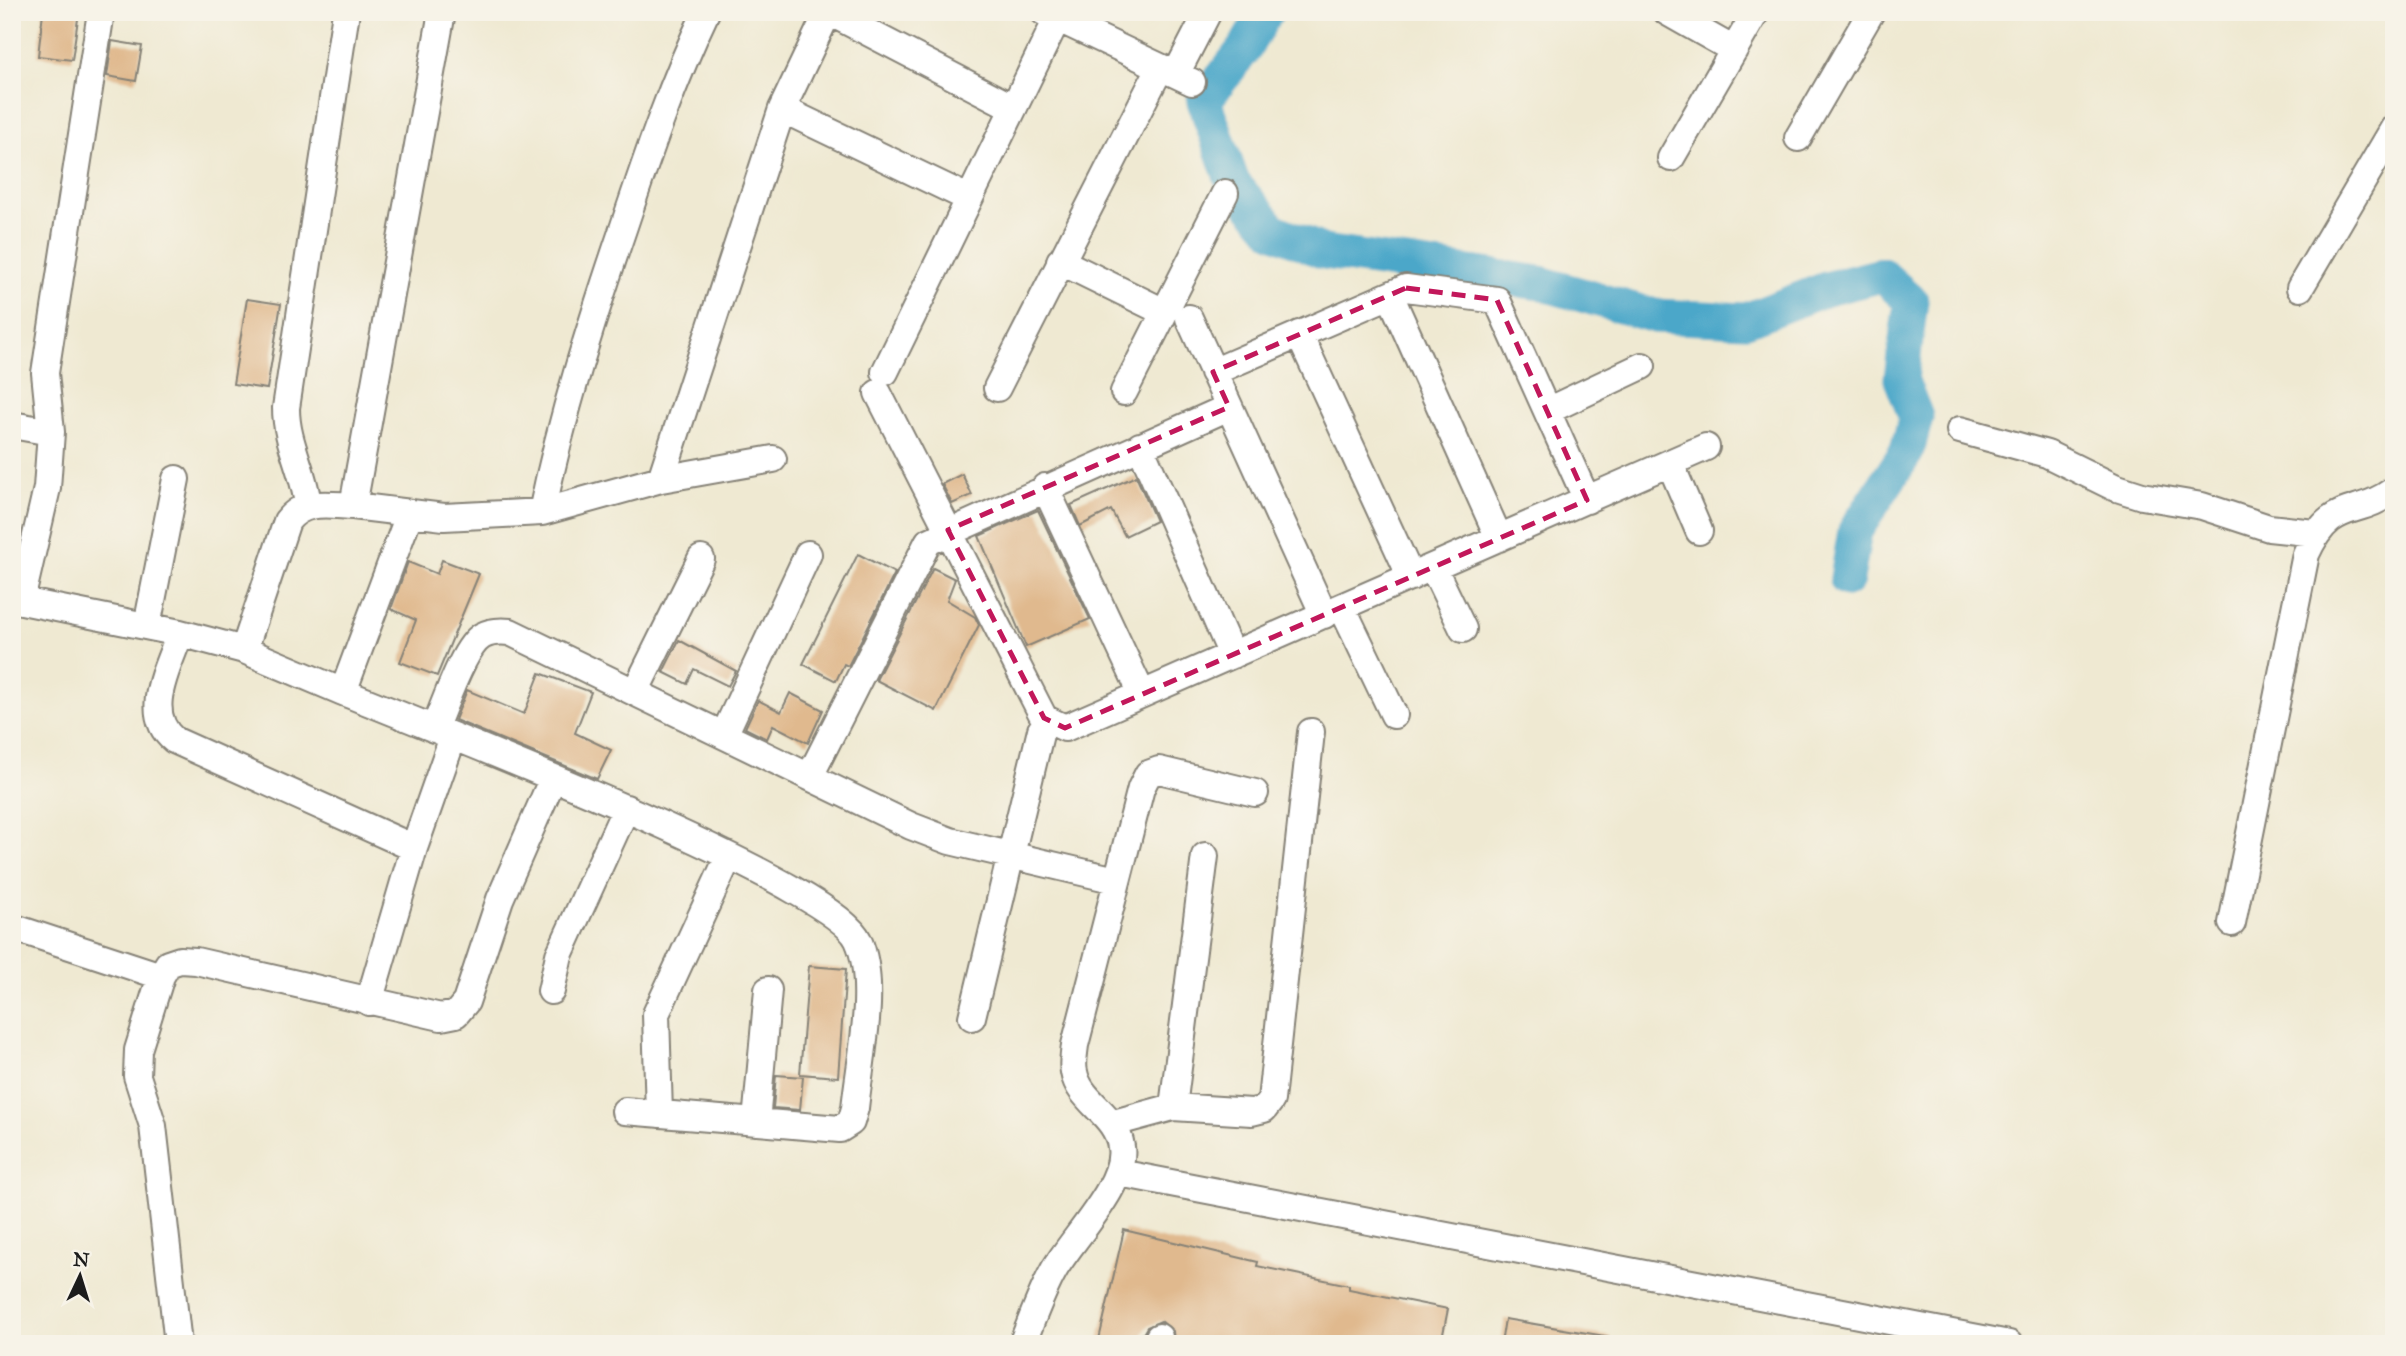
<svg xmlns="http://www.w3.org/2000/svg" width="2406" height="1356" font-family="'IM FELL Great Primer',serif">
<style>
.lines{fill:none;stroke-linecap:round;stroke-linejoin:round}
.river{stroke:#4ba7c9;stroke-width:35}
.building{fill:#e0b98e}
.minor-casing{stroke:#868277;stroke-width:30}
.minor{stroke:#fff;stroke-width:26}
.marked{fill:none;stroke:#c2185b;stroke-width:5;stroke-dasharray:14 9;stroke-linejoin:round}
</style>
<rect width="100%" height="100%" fill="#f7f3e8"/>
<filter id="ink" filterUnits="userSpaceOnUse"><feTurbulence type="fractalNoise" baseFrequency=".0143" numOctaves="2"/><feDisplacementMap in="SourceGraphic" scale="14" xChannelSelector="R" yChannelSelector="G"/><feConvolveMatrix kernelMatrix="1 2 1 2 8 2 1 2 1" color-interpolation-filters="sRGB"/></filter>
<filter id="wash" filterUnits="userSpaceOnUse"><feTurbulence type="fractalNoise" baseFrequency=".00686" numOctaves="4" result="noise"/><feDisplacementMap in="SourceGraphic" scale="28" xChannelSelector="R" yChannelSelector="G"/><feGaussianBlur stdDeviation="1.57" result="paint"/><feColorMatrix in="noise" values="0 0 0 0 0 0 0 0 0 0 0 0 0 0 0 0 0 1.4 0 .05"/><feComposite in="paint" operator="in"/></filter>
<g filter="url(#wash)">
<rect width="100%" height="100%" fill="#efe9d2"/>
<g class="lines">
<path class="river" d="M 1266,12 L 1244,49 L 1204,101 L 1233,183 L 1273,230 L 1324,252 L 1540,283 L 1655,316 L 1746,320 L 1826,289 L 1882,275 L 1911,301 L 1901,379 L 1916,417 L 1907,451 L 1855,531 L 1847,579"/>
</g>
<g id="blocks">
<path class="building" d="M 43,12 L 79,12 L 72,60 L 38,56 Z
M 112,41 L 142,46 L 136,81 L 107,76 Z
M 247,299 L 281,304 L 267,389 L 233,384 Z
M 962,474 L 972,495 L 952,504 L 942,484 Z
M 1136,476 L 1156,521 L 1125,536 L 1111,510 L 1080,526 L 1071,505 Z
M 1038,510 L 1090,619 L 1026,647 L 979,536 Z
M 858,554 L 895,573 L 848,666 L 844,664 L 836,681 L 803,664 Z
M 442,560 L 479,574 L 437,676 L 400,662 L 416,620 L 391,609 L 408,562 L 437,574 Z
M 933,568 L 955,579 L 947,600 L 975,617 L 979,625 L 936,711 L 876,680 Z
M 679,640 L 736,671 L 728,686 L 694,669 L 687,684 L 663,672 Z
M 540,673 L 591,692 L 575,733 L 611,750 L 597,779 L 455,720 L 467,690 L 524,714 Z
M 790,693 L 823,710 L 808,743 L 773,725 L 767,739 L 745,728 L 758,700 L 781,712 Z
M 809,966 L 846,969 L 838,1077 L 800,1074 Z
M 776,1075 L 803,1077 L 800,1110 L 773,1108 Z
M 1124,1230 L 1258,1262 L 1257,1266 L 1349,1285 L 1349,1289 L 1448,1309 L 1441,1344 L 1174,1344 L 1173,1331 L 1161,1321 L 1147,1327 L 1137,1344 L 1098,1344 Z
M 1505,1319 L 1611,1337 L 1610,1344 L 1501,1344 Z"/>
</g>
</g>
<g filter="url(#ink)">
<use href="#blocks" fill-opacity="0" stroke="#868277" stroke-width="2"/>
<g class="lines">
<defs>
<path id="minor" d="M 442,12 L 353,506 L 444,517 L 542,512 L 661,479 L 773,459
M 829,12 L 1012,107
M 1044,12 L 1192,82
M 1667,12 L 1734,50
M 1176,74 L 1208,12
M 782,109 L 968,198
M 1798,138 L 1871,12
M 1671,158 L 1756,12
M 1060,261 L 1164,312
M 2300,288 L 2394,128
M 1390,295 L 1499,538
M 1189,318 L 1324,615
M 1299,334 L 1411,577
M 885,372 L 1057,19
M 1213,372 L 1406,288 L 1497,300 L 1587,500
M 997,388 L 1160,68
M 1124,392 L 1225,193
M 878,393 L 1044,718 L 1065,728 L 1706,447
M 1547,411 L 1642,366
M 12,425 L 51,432
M 1960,430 L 2047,454 L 2114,487 L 2142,496 L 2202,506 L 2269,528 L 2315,533
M 1140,446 L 1232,655
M 1670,463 L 1699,531
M 661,479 L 782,109 L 828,12
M 1045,487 L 1142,694
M 308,505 C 304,470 286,443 286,408 L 346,12
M 542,512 C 562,414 592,320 624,226 C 648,154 673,81 706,12
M 1433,567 L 1463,629
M 12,599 L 180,633 L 244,650 L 343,692 L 409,515
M 21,601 L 47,488 L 51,432 L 45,373 L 101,12
M 1342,607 L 1394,715
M 147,626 L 176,479
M 180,633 C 169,666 141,713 174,740 L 414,848
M 244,650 L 287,521 C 304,499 328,505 353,506
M 343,692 C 423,725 831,881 858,940 C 878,984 860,1059 855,1108 L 851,1122 L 840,1129 L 625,1111
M 635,692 L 701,559
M 434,729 C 444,707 463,647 482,636 C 491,631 501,631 510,632 L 911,826 L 950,841 L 1116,880
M 724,735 L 808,554
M 810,776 L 928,542 L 1229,407
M 2232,923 L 2306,554 C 2332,497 2355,519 2394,490
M 12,927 L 161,976
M 551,991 L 559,955 L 626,808
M 369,1002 L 414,848 L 453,737
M 972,1017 L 1041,730
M 1173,1107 L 1205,856
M 659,1114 L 656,1014 L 728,858
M 756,1122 L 768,990
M 1114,1123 L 1173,1107 L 1252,1112 L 1264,1109 L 1271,1100 L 1311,732
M 1119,1173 L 2009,1344
M 178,1344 L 153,1126 L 137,1076 L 138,1050 L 161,976 L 168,964 L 180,960 L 196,961 L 441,1017 L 456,1014 L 466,1002 L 500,899 L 553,778
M 1022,1344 C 1032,1320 1041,1293 1054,1270 C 1073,1237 1127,1184 1121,1147 C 1117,1114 1079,1102 1074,1072 C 1072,1064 1074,1054 1075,1045 L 1141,788 L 1148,774 L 1159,770 L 1255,793
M 1158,1344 L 1159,1337"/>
</defs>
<use href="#minor" class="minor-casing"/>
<use href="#minor" class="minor"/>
</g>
</g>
<path class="marked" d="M 1406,288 L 1497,300 L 1587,500 L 1065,728 L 1044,718 L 948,530 L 1229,407 L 1213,372 Z"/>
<rect width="2406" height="1356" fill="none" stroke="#f7f3e8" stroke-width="42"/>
<g transform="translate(80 1276) rotate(4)" stroke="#f7f3e8" stroke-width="5" paint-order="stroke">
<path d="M0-5L12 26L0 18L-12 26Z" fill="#1c1c1c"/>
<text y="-10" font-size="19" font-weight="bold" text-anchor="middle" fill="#1c1c1c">N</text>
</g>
</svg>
